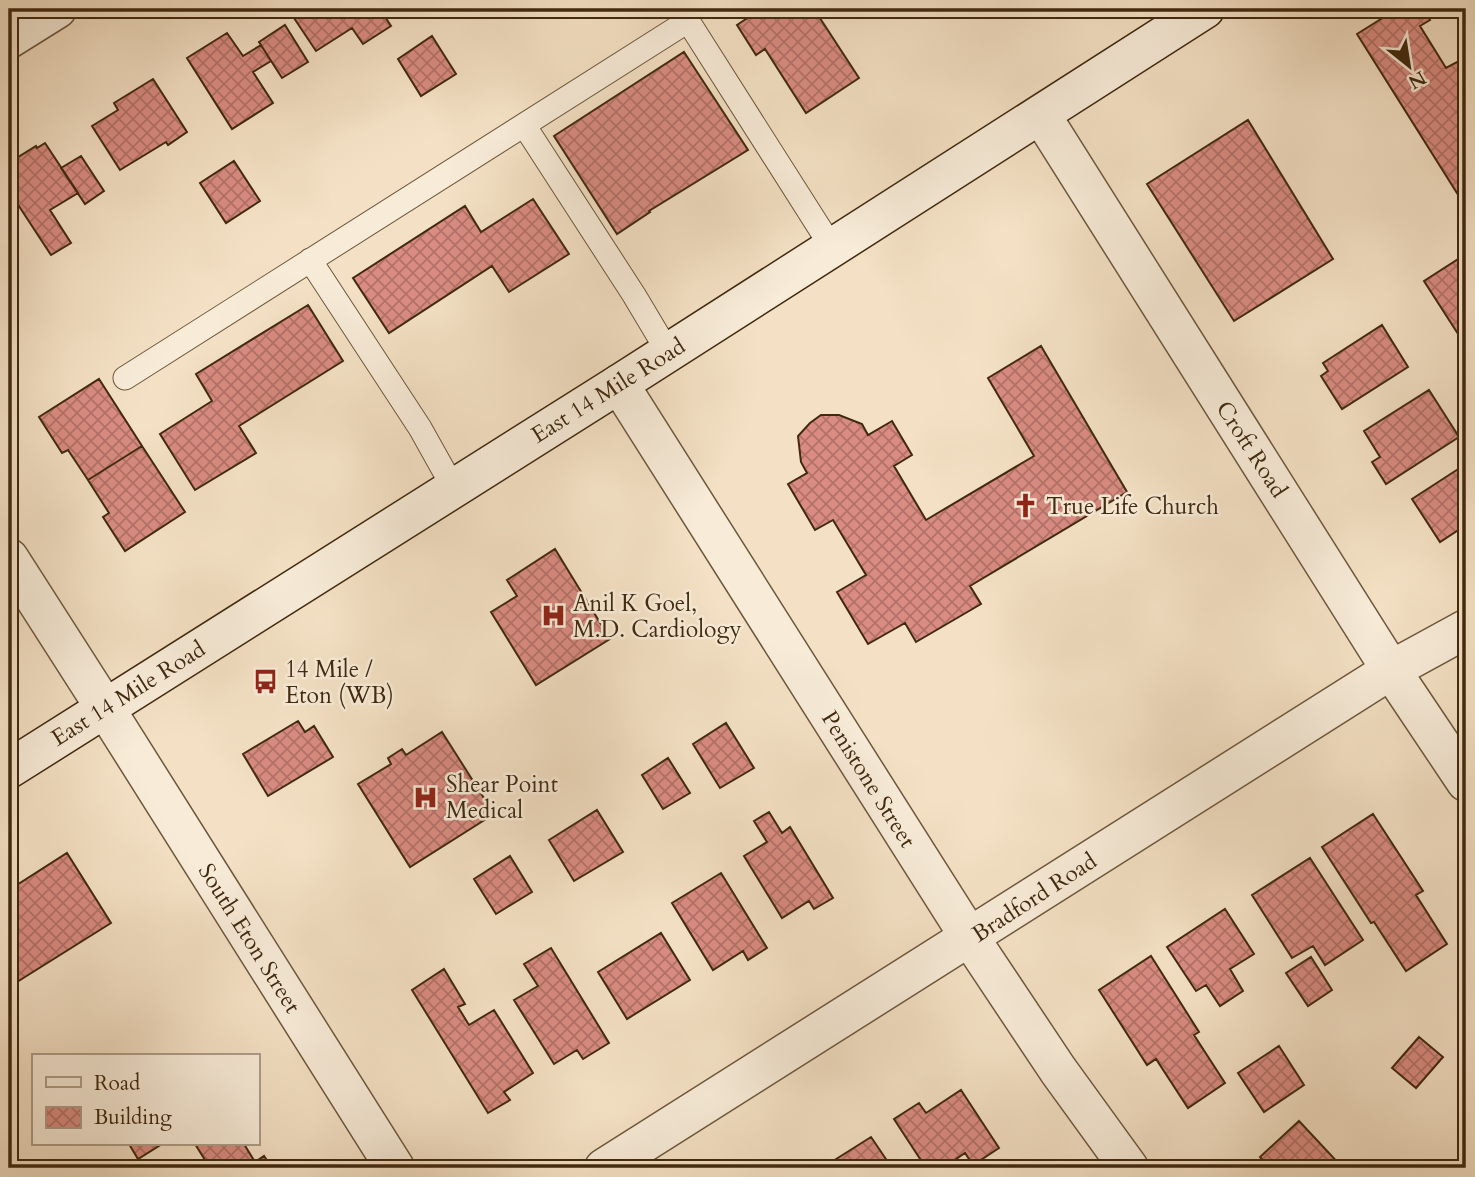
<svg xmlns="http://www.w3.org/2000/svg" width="1475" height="1177" font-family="Cardo,serif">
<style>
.building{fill:url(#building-cross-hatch);stroke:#40290f;stroke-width:2}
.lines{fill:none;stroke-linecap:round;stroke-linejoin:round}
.service-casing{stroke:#6d573c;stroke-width:25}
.minor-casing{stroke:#6d573c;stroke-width:41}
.tertiary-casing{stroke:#6d573c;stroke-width:41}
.secondary-casing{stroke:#40290f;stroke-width:41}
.service{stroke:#f8ecd9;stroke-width:23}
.minor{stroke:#f8ecd9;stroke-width:38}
.tertiary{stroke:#f8ecd9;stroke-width:38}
.secondary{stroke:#f8ecd9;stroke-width:38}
.labels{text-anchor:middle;stroke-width:5;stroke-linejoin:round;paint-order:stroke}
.street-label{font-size:23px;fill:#40290f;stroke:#f8ecd9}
.poi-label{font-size:23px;fill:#40290f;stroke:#f8ecd9;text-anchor:start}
</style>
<defs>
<pattern id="building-cross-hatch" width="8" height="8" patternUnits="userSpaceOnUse" patternTransform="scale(1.75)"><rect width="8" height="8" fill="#da8c82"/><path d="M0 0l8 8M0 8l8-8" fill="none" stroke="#b27269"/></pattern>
</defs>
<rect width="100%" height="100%" fill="#f4e1c5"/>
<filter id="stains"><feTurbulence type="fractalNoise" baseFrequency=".00286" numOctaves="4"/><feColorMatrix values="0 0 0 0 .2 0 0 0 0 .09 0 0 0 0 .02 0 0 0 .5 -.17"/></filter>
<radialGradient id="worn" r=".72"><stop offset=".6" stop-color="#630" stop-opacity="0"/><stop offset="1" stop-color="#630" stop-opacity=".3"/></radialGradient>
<path class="building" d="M 288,9 L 380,9 L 391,26 L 363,44 L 352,28 L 316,51 Z
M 761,9 L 814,9 L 859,78 L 806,113 L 765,49 L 756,55 L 737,25 Z
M 1397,9 L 1422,9 L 1430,20 L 1420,26 L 1446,68 L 1457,62 L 1466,76 L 1466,198 L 1462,201 L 1357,34 Z
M 285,25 L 308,62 L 282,78 L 259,42 Z
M 227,33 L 243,56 L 261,45 L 271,61 L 253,72 L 273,103 L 232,129 L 187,58 Z
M 432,36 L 456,74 L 421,96 L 398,59 Z
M 684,52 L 748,150 L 649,211 L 650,212 L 617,234 L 554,136 Z
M 153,79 L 187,132 L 168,145 L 166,142 L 120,170 L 92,126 L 118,110 L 114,103 Z
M 1248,120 L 1333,259 L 1234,321 L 1147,184 Z
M 45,143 L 78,193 L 50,210 L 71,243 L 51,255 L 9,191 L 9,166 L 13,164 L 12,161 L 36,146 L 37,148 Z
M 81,156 L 104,191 L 85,204 L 61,168 Z
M 234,161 L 260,201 L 226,223 L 200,183 Z
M 533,199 L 569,254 L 509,292 L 492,266 L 389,333 L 353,278 L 465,206 L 481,232 Z
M 1463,256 L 1466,261 L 1466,334 L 1460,337 L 1424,281 Z
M 308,305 L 343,361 L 239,426 L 256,453 L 195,490 L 160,434 L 212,401 L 196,374 Z
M 1382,325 L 1408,367 L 1342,409 L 1321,376 L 1328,371 L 1323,363 Z
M 1041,346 L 1127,492 L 970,586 L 981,604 L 916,642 L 905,623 L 868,644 L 837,592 L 866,575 L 833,520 L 815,530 L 788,484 L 807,473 L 801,462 L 798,436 L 810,423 L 821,415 L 839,415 L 862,424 L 868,435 L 892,421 L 912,455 L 894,466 L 926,520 L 1034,456 L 988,378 Z
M 99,379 L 142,446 L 88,480 L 68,450 L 62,453 L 39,417 Z
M 1429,390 L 1459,437 L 1386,484 L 1372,462 L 1380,457 L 1364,431 Z
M 142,446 L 185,512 L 125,551 L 103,517 L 109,513 L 88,480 Z
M 1466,464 L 1466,525 L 1440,542 L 1412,499 Z
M 555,549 L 610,639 L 536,685 L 491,612 L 517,596 L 507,580 Z
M 298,721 L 305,732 L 314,726 L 333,757 L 268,796 L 243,754 Z
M 726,723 L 754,768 L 720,788 L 693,744 Z
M 442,732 L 494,814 L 410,867 L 358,784 L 391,764 L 388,758 L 402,749 L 406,755 Z
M 668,758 L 690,793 L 663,809 L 642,775 Z
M 597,810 L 623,852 L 574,881 L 549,840 Z
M 769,812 L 782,833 L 790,827 L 833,898 L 814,909 L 809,901 L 782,918 L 744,856 L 767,842 L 754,821 Z
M 1373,814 L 1423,891 L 1416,895 L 1447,944 L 1406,971 L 1374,922 L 1371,923 L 1322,847 Z
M 67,853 L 111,923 L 9,987 L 9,890 Z
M 510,856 L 532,892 L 496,914 L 474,879 Z
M 1310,858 L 1363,940 L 1325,965 L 1313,946 L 1292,958 L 1252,895 Z
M 721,873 L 767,948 L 748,960 L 743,951 L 713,970 L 672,903 Z
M 1225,909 L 1254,954 L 1230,969 L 1243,991 L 1220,1006 L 1206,985 L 1196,991 L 1167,947 Z
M 661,933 L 690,980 L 627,1019 L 598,972 Z
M 551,948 L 609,1043 L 583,1059 L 577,1050 L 554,1064 L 514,1000 L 538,986 L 524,964 Z
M 1151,956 L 1199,1032 L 1194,1035 L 1225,1083 L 1188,1108 L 1156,1059 L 1147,1065 L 1099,990 Z
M 1311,957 L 1332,990 L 1308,1006 L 1286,973 Z
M 444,969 L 465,1004 L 458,1007 L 469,1025 L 494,1010 L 533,1073 L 504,1092 L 510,1100 L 488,1113 L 412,990 Z
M 1419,1037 L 1443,1057 L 1416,1088 L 1392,1068 Z
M 1279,1046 L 1304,1085 L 1264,1112 L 1238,1073 Z
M 961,1090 L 999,1148 L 973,1165 L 965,1153 L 943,1168 L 926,1168 L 894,1119 L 919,1103 L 926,1113 Z
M 1299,1121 L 1343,1168 L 1270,1168 L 1260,1157 Z
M 871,1137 L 892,1168 L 822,1168 Z
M 129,1144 L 162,1144 L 138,1159 Z
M 195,1144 L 244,1144 L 255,1162 L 264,1156 L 272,1168 L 210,1168 Z"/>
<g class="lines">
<defs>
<path id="service" d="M 524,125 L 634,295 L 668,352
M 310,260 L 420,428 L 453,487
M 125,378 L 688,21 L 831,246"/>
<path id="minor" d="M 9,39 L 57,9
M 1041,115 L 1391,670 L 1466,782
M 619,384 L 970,938 L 1058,1070 L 1129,1168
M 9,558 L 105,708
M 604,1168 L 1391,670 L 1466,629"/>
<path id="tertiary" d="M 105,708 L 395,1168"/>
<path id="secondary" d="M 9,769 L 619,384 L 1205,9"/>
</defs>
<use href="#service" class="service-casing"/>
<use href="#minor" class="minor-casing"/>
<use href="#tertiary" class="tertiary-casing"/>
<use href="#secondary" class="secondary-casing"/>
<use href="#service" class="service"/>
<use href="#minor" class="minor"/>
<use href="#tertiary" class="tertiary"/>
<use href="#secondary" class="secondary"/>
</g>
<defs>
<symbol id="church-bare" viewBox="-9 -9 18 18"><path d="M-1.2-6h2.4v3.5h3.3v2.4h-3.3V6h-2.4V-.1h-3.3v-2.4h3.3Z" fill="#8f2418" stroke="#f8ecd9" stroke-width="2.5" paint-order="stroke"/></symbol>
<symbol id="hospital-bare" viewBox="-9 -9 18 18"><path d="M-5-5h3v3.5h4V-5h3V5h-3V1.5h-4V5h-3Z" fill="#8f2418" stroke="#f8ecd9" stroke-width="2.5" paint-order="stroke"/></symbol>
<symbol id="bus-bare" viewBox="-9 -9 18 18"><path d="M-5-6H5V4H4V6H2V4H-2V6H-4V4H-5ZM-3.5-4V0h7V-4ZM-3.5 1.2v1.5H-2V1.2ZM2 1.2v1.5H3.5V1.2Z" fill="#8f2418" stroke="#f8ecd9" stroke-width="2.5" paint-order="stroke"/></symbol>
</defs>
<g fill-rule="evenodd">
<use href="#church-bare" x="1008" y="488" width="35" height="35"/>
<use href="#hospital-bare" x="536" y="598" width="35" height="35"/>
<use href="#bus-bare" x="248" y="664" width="35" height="35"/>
<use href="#hospital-bare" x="408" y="780" width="35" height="35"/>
</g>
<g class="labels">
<g class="street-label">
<text transform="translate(608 390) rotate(-32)" y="8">East 14 Mile Road</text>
<text transform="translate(1252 449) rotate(57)" y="8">Croft Road</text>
<text transform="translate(128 693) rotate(-32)" y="8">East 14 Mile Road</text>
<text transform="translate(869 779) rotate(58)" y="8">Penistone Street</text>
<text transform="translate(1034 897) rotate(-33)" y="8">Bradford Road</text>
<text transform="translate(250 938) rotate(58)" y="8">South Eton Street</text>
</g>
<g class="poi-label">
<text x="1046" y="514">True Life Church</text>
<text x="573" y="611">Anil K Goel,<tspan x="573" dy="26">M.D. Cardiology</tspan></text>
<text x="285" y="677">14 Mile /<tspan x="285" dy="26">Eton (WB)</tspan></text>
<text x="446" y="792">Shear Point<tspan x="446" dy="26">Medical</tspan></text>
</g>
</g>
<rect width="1475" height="1177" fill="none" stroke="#f4e1c5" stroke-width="35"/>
<rect x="10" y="10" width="1454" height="1156" fill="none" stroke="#40290f" stroke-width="3.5"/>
<rect x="18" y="18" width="1440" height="1142" fill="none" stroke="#40290f" stroke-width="2"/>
<rect x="32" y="1054" width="228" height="91" fill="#f8ecd9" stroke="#ae9e88" stroke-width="2"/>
<rect x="46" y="1077" width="35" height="10" fill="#f8ecd9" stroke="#ae9e88" stroke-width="2"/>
<text x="94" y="1090" font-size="21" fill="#40290f">Road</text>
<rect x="46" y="1107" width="35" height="21" fill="url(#building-cross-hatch)" stroke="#ae9e88" stroke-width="2"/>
<text x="94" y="1124" font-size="21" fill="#40290f">Building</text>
<g transform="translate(1409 66) rotate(150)" stroke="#f8ecd9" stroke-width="5" paint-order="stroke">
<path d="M0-5L12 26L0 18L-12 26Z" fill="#40290f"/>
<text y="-10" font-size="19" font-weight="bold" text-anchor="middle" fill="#40290f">N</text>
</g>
<rect width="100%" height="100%" filter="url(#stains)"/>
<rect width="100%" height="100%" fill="url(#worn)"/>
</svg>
